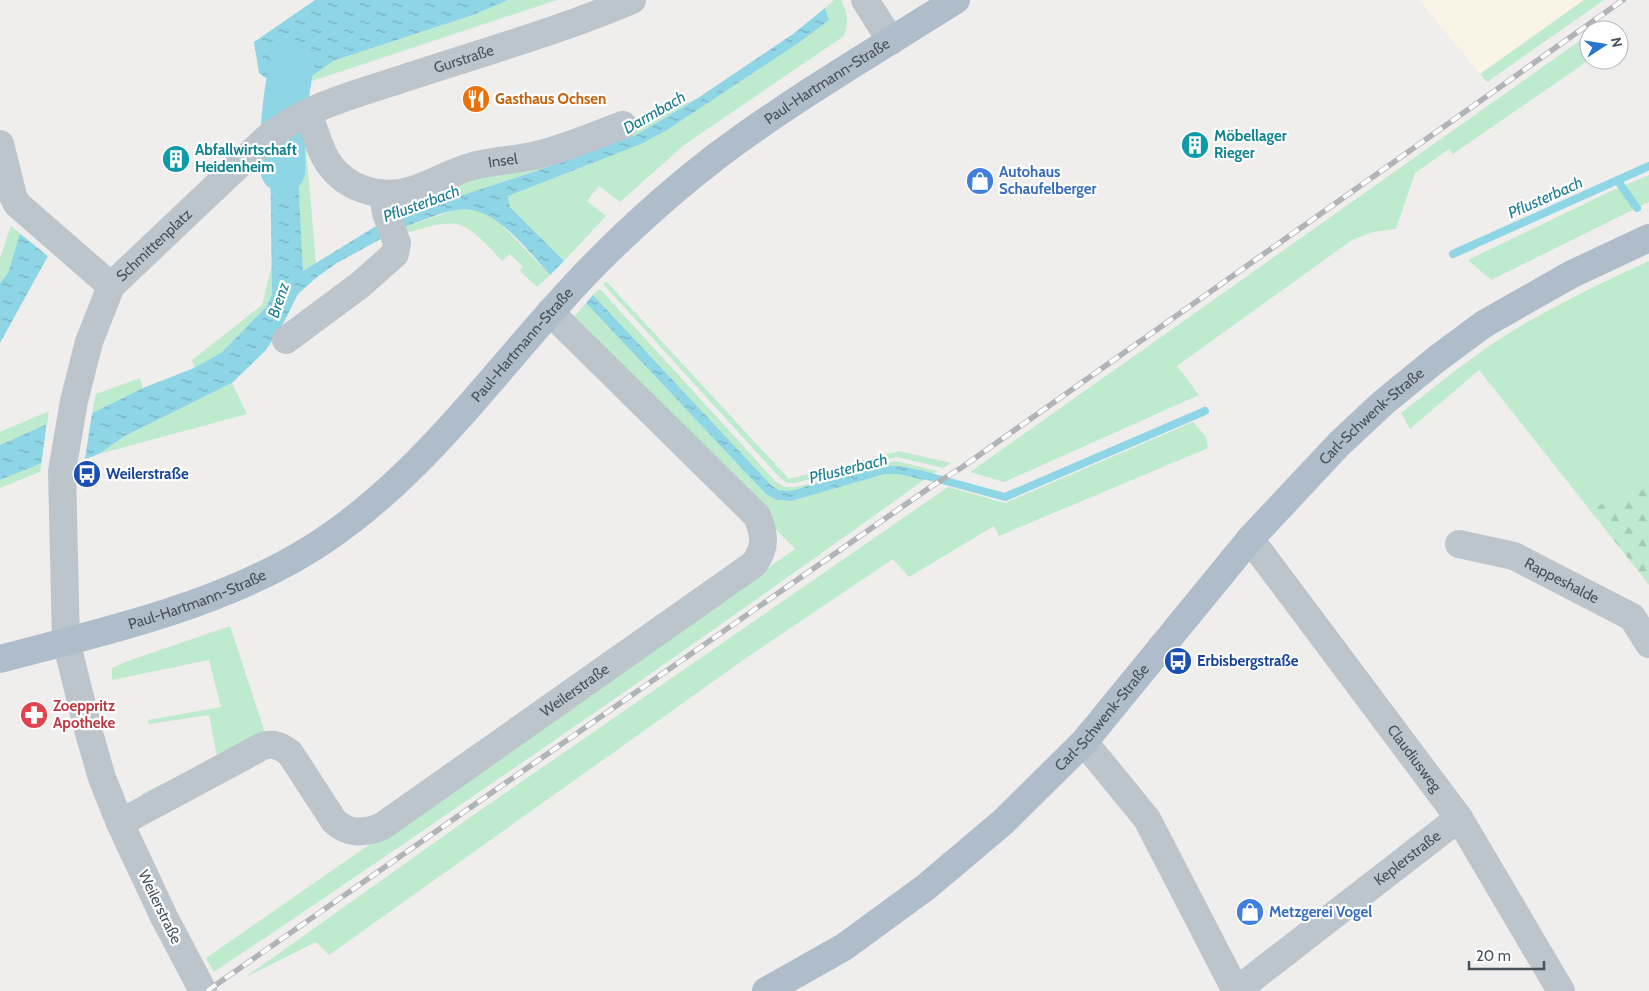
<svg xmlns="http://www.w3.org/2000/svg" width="1649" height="991" font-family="Cabin,sans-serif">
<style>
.commercial{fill:#faf4e7}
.grass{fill:#beebce}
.forest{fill:url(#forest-firs)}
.water{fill:url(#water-ripples)}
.pier{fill:#f0eded}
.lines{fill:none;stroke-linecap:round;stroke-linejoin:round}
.stream{stroke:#8ed5e5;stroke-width:8}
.river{stroke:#8ed5e5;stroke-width:45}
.minor{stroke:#bcc5cb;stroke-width:28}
.major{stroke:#afbdca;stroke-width:28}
.rail-casing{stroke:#b0b3b7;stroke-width:5.5}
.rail{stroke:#fff;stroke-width:4;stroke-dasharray:11;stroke-linecap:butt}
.labels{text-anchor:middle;stroke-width:4.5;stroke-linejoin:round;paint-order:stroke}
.street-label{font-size:15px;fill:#475159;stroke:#fff}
.food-label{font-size:15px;font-weight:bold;fill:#c56008;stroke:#fff;text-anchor:start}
.culture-label{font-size:15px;font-weight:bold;fill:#0d838f;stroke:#fff;text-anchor:start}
.shop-label{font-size:15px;font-weight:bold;fill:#366cbe;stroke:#fff;text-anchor:start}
.transit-label{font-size:15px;font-weight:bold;fill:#164399;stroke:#fff;text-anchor:start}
.health-label{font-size:15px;font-weight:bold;fill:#be3a42;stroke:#fff;text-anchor:start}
.water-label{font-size:16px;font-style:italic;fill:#177e95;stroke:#fff}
</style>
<defs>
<pattern id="forest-firs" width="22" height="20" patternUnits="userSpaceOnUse" patternTransform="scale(1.25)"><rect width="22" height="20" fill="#beebce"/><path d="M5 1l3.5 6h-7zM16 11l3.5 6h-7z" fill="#a5cbb3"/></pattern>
<pattern id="water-ripples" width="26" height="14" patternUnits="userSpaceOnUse" patternTransform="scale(1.25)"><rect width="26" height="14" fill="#8ed5e5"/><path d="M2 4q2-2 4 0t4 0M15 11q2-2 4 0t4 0" fill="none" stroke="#76afbd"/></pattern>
</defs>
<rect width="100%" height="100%" fill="#f0eded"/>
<path class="commercial" d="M 1419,0 L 1584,0 L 1480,74 Z"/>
<path class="grass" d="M 508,0 L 557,0 L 300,85 L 333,61 L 473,15 Z
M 834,0 L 841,0 C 848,13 849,21 844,36 L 684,145 L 620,202 L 599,186 L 587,201 L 606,216 L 564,261 L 510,207 L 507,196 L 641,144 L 667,130 L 800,42 L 829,20 L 825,8 Z
M 1584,0 L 1604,0 L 1487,82 L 1480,74 Z
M 1585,37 L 1589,42 L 1589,60 L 1453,154 L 1449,149 L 1415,173 L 1396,229 L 1373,232 L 1352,240 L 1177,366 L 1199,395 L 1004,482 L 970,472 Z
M 698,98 L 636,135 L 539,170 L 396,217 L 397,208 L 409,201 L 628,130 Z
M 301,130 L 305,135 L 316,263 L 303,272 L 296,132 Z
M 1649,175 L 1649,202 L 1491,280 L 1468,260 L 1609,192 Z
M 458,209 L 479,211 L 499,222 L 550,275 L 537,287 L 519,270 L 523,267 L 510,254 L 502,261 C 492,250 471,226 456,224 C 441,222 425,228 410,232 L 402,228 Z
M 11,226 L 20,233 L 8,273 L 0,283 L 0,258 Z
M 273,261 L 272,294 L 267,306 L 222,352 L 194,368 L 192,360 L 262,305 Z
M 1649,261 L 1649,480 L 1590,510 L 1479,370 L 1410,429 L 1401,413 C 1442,381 1483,347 1529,321 C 1568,299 1608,279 1649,261 Z
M 606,281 L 789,479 L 899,451 L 951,463 L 943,468 L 897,457 L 794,483 L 787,483 L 780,478 L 603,284 Z
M 600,289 L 776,482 L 785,487 L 796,487 L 896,461 L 938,471 L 933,474 C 915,469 900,464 881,466 L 790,491 L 779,490 L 772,486 L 593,295 Z
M 586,303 L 766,494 L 777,500 L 791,501 L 885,474 L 898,474 L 924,480 C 690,648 453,812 214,972 L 206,958 L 795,549 L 571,320 Z
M 140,378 L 143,388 L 92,413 L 96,394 Z
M 232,383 L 247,414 L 99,454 L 125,436 Z
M 49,411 L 47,424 L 0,445 L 0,432 Z
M 1193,422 L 1206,437 L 1208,448 L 999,536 L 994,526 L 909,577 L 893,559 L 749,656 L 329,955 L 316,942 L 244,978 L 469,818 L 948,487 L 1005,503 Z
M 42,463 L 40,472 L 0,488 L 0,480 Z
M 230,626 L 266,736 L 143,802 L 142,794 L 217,756 L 209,715 L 149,724 L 148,720 L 221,707 L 209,660 L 112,680 L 112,668 L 128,661 Z"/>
<path class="forest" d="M 1649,480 L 1649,585 L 1590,510 Z"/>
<path class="water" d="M 315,0 L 508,0 L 473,15 L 333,61 L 300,85 L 266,78 L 259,73 L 254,42 Z
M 825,8 L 829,20 L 800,42 L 667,130 L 641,144 L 508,196 L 510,207 L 564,261 L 550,275 C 528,251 493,202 456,210 C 438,213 419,222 402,228 L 396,217 L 539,170 L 636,135 L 698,98 L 793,34 Z
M 296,132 L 303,271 L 381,223 L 386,236 L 337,263 L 317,277 L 298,294 L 283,324 L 266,350 L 232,383 L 125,436 L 99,454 L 85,459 L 92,413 L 143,388 L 194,368 L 222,352 L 267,306 L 272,294 L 270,151 Z
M 20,233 L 48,256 L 0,343 L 0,283 L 8,273 Z
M 593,295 L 772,486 L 779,490 L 790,491 L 881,466 C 900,464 915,469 933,474 L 924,480 L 898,474 L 885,474 L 791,501 L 777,500 L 766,494 L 586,303 Z
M 47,424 L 42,463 L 0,480 L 0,445 Z"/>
<path class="pier" d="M 21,231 L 50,254 L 48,256 L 18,232 Z
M 93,410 L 89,429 L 84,461 L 82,459 L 86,429 L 90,412 Z
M 47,422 L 49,425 L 47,445 L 44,464 L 41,466 Z"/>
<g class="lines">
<path class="stream" d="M 1617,180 L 1637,208
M 1453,254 L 1649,166
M 920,474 L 1005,497 L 1205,411"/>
<path class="river" d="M 283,170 C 281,134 285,99 292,63"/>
<g class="minor">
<path d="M 865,0 L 891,41"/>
<path id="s1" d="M 308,113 C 315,129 319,151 330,165 C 347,189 381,199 409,191 C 431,185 450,172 473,166 C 492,161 513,160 533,156 C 564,149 593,136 623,125"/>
<path d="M 0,144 L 13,196 L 17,204 L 111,286"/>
<path d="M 286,340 L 360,285 L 395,254 L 397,243 L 386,213 L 383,195"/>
<path id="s2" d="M 1250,539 L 1459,818 L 1561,991"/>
<path id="s3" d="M 1459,544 L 1514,556 L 1632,617 L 1649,644"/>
<path id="s4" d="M 1084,742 L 1147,819 L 1236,991 L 1459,818"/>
<path id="s5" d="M 120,823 L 263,746 C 274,743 280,746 290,753 L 334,821 C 349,835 363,833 381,827 L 754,564 C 766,547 765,535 757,516 L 550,312"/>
<path id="s6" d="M 203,991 L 164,917 L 120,823 L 102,778 L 89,733 L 66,641 L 62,471 L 74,401 L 89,342 L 111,286 L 266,139 C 305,106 357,94 405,78 C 480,53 559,31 632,0"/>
</g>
<g class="major">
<path id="s7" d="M 0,659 C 98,633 202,610 292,560 C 418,490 497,363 597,262 C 634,225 675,188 717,156 C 793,99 875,51 956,0"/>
<path id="s8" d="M 766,991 L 844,947 L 926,887 L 1003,822 L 1084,742 L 1250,539 L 1339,444 L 1384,402 L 1438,358 L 1484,324 L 1572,274 L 1649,238"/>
</g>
<defs>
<path id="rail" d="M 207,991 L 932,486 L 961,468 L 1623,0"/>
</defs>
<use href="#rail" class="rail-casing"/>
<use href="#rail" class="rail"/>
</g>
<defs>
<symbol id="restaurant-disc" viewBox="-11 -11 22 22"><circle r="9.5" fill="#e8710a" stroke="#fff"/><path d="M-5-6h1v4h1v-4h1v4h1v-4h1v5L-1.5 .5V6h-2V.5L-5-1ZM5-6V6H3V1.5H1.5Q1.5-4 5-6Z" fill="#fff"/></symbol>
<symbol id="building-disc" viewBox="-11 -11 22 22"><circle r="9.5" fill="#0f9aa8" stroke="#fff"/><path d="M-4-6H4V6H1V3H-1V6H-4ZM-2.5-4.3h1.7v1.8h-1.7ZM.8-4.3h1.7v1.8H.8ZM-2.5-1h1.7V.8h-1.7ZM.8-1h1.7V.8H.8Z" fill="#fff"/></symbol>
<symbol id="shop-disc" viewBox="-11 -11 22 22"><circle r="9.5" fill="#3f7fe0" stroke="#fff"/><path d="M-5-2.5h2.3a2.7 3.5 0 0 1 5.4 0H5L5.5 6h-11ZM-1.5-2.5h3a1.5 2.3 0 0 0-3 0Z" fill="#fff"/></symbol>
<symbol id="bus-disc" viewBox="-11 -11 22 22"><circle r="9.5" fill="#1a4fb4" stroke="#fff"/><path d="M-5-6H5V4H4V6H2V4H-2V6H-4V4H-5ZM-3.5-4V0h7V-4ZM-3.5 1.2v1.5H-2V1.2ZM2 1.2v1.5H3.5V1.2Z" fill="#fff"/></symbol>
<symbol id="pharmacy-disc" viewBox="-11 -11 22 22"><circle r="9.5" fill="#e0444e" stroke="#fff"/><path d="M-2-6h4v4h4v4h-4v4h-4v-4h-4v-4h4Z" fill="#fff"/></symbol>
</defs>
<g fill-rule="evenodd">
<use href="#restaurant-disc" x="460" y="83" width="32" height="32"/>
<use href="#building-disc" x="1179" y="129" width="32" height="32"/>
<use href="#building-disc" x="160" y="143" width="32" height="32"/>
<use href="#shop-disc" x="964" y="165" width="32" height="32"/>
<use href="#bus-disc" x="71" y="458" width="32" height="32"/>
<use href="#bus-disc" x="1162" y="645" width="32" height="32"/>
<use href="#pharmacy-disc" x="18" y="699" width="32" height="32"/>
<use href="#shop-disc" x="1234" y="896" width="32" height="32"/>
</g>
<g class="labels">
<g class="street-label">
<text dy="5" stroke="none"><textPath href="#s6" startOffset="1168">Gurstraße</textPath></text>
<text dy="5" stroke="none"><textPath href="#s7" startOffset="1031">Paul-Hartmann-Straße</textPath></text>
<text dy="5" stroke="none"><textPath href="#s1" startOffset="244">Insel</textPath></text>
<text dy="5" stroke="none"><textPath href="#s6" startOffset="799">Schmittenplatz</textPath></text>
<text dy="5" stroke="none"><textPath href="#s7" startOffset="626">Paul-Hartmann-Straße</textPath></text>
<text dy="5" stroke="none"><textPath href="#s8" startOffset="841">Carl-Schwenk-Straße</textPath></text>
<text dy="5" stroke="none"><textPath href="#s3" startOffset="110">Rappeshalde</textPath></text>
<text dy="5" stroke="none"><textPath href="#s7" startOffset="206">Paul-Hartmann-Straße</textPath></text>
<text dy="5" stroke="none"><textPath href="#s5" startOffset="560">Weilerstraße</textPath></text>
<text dy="5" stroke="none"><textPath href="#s8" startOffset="436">Carl-Schwenk-Straße</textPath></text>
<text dy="5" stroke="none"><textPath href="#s2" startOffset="274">Claudiusweg</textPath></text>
<text dy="5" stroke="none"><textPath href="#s4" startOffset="510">Keplerstraße</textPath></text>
<text transform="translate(160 907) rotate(64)" y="5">Weilerstraße</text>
</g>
<g class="food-label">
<text x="495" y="104">Gasthaus Ochsen</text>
</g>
<g class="culture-label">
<text x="1214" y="141">Möbellager<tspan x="1214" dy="17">Rieger</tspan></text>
<text x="195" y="155">Abfallwirtschaft<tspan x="195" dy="17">Heidenheim</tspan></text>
</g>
<g class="shop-label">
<text x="999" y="177">Autohaus<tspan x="999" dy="17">Schaufelberger</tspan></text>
<text x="1269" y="917">Metzgerei Vogel</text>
</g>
<g class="transit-label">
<text x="106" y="479">Weilerstraße</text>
<text x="1197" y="666">Erbisbergstraße</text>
</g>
<g class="health-label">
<text x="53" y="711">Zoeppritz<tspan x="53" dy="17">Apotheke</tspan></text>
</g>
<g class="water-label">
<text transform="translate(654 112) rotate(-30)" y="6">Darmbach</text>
<text transform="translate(1545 197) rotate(-24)" y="6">Pflusterbach</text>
<text transform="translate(421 203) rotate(-20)" y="6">Pflusterbach</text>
<text transform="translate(278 300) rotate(-72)" y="6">Brenz</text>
<text transform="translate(848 468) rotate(-14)" y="6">Pflusterbach</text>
</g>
</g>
<g transform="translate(1604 45) rotate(78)"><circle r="24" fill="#ffffff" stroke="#b5b9bd"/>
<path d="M0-4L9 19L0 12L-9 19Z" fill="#2676d0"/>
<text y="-8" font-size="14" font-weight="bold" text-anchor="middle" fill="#475159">N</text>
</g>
<path d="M1469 961v8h75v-8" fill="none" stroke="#475159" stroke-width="2.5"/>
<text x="1476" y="961" font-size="15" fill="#475159" stroke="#ffffff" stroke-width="4" paint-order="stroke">20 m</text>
</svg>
